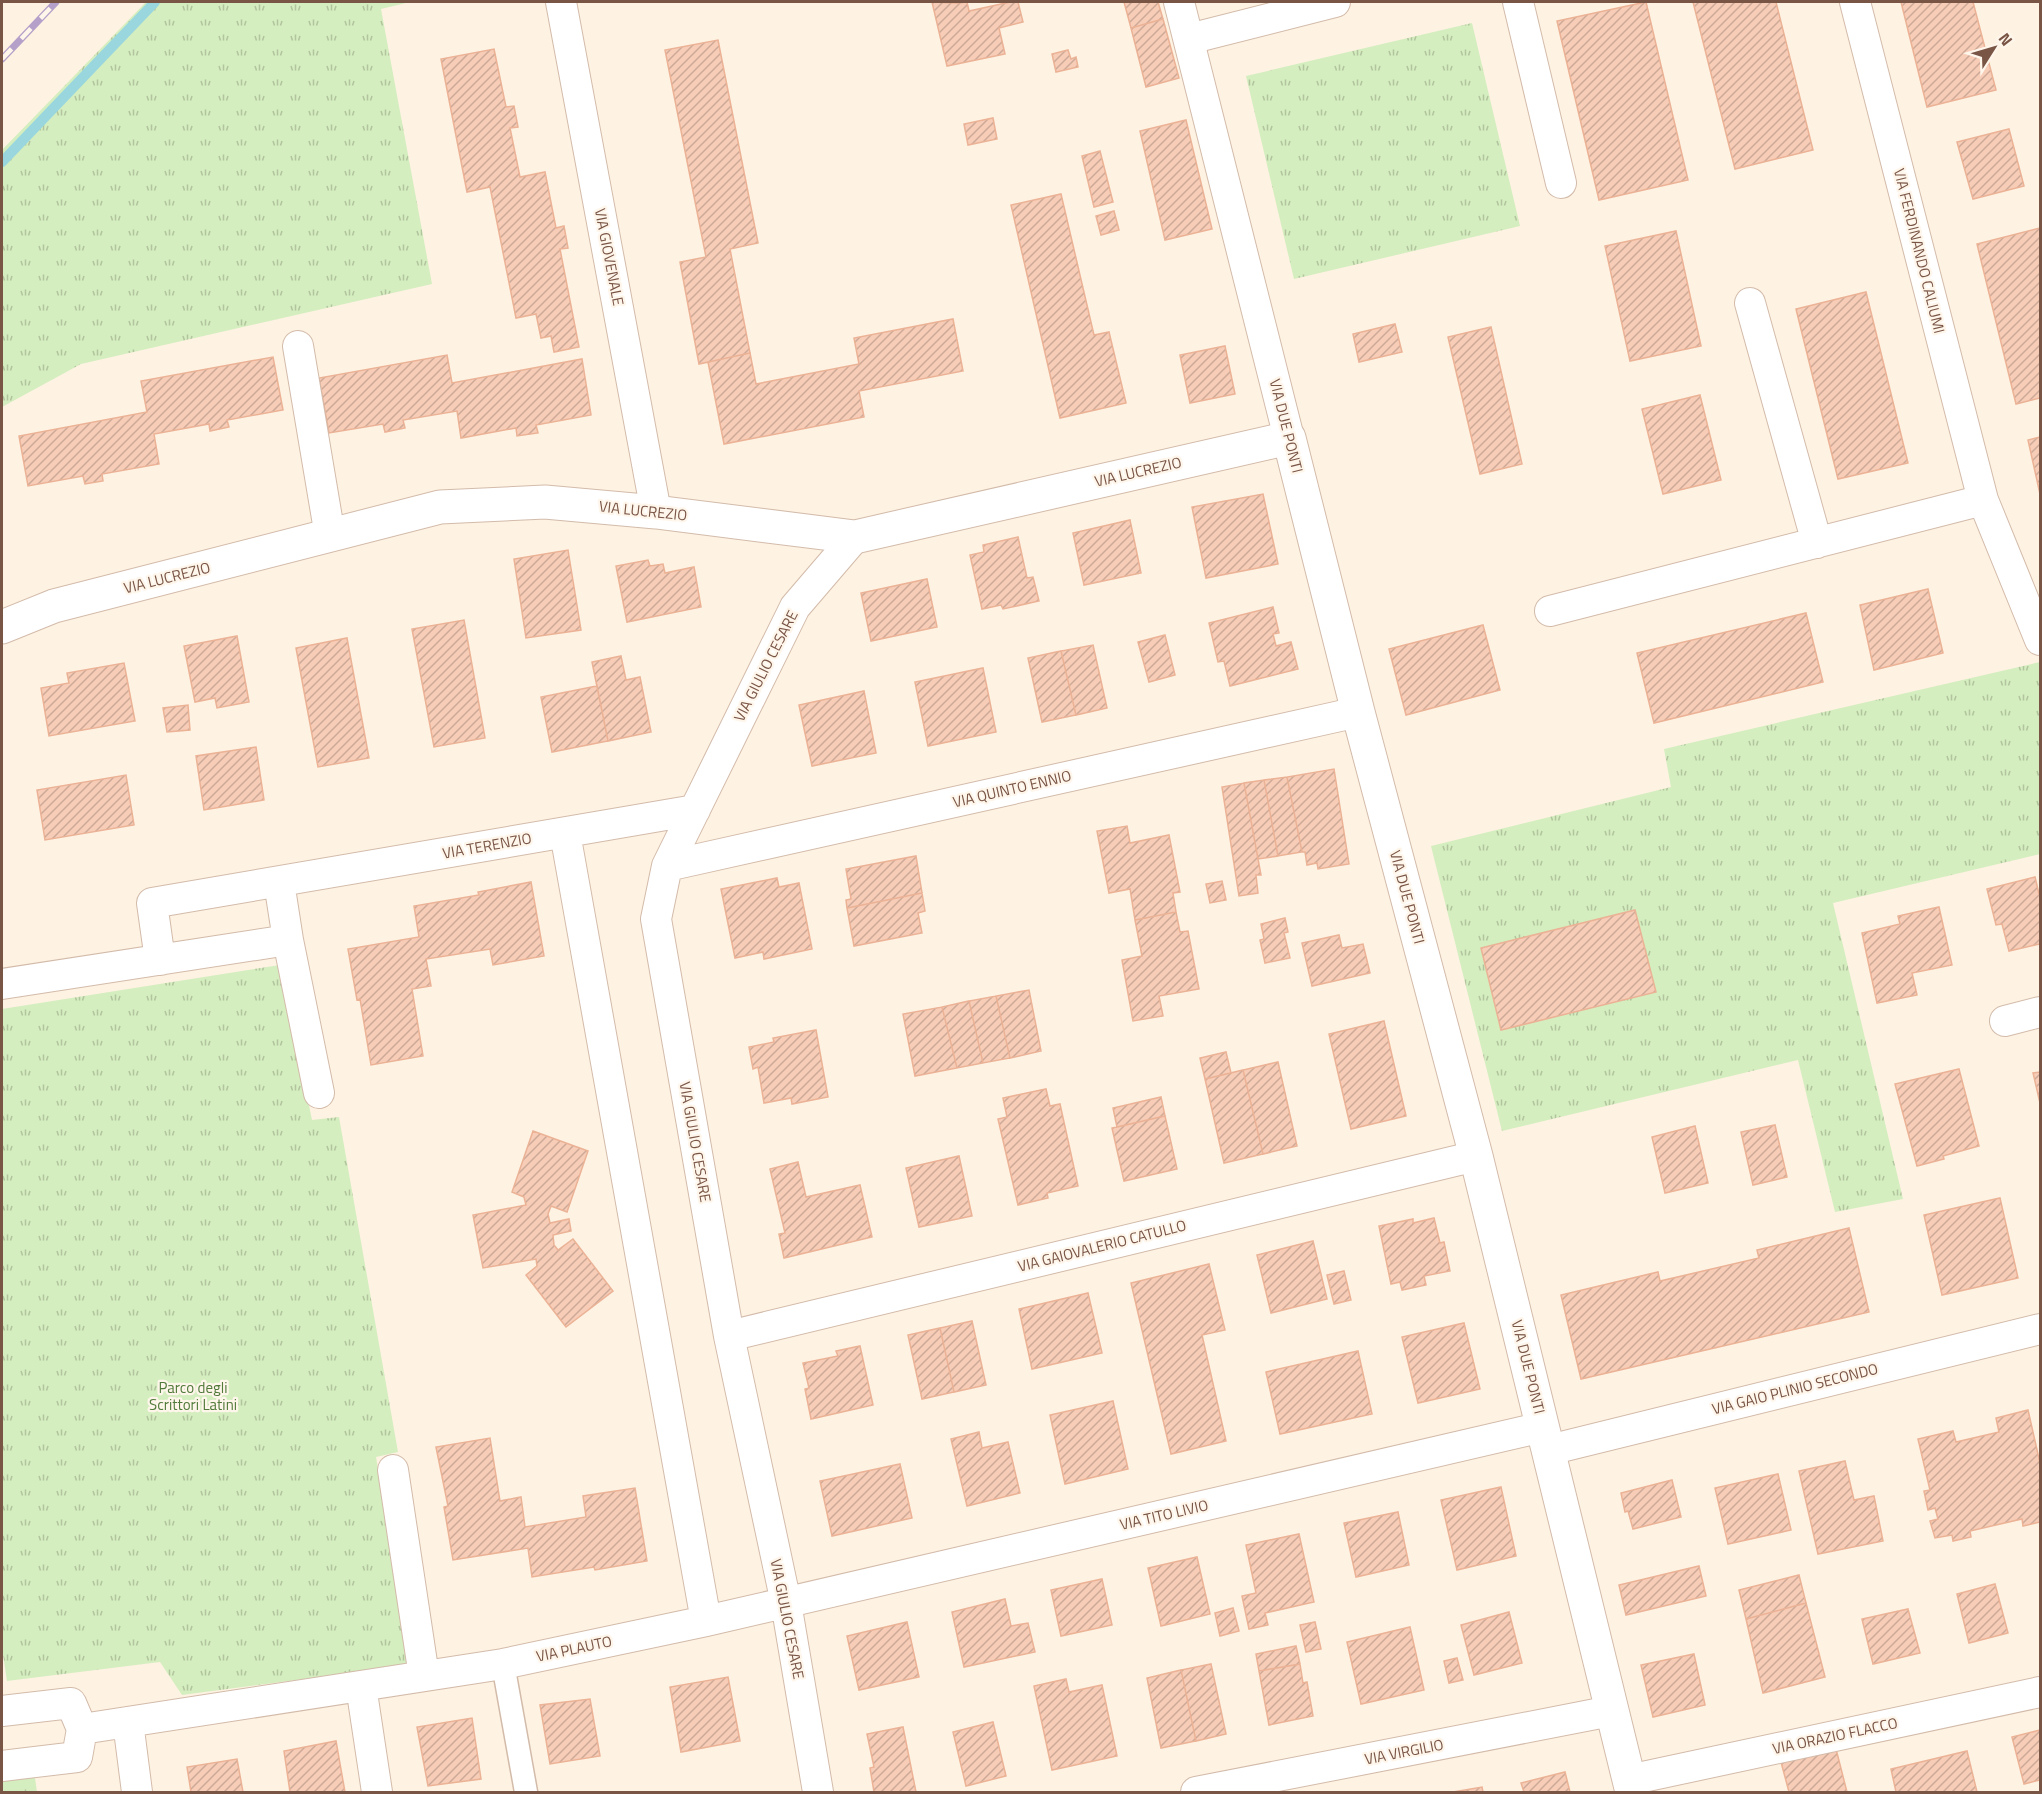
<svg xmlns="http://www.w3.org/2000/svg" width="2042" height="1794" font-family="'Titillium Web',sans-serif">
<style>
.park{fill:url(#park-tufts)}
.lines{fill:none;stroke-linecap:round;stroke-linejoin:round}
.stream{stroke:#9ad6dd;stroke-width:10}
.building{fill:url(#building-hatch);stroke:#ebb296;stroke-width:1.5}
.pedestrian-casing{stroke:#d3bbaa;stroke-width:25}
.minor-casing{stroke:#d3bbaa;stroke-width:32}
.tertiary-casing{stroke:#d3bbaa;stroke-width:35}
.pedestrian{stroke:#fff;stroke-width:22}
.minor{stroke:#fff;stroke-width:30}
.tertiary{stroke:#fff;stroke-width:33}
.rail-casing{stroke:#b4a0c9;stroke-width:7}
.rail{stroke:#fff6eb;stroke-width:4.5;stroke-dasharray:14;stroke-linecap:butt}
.labels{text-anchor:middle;stroke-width:4.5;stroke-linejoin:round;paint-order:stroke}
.street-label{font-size:15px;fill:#795546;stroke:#fff6eb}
.park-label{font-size:15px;fill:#507a3a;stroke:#fff6eb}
</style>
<defs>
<pattern id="park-tufts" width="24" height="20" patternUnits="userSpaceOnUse" patternTransform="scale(1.5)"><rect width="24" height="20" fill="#d4eebf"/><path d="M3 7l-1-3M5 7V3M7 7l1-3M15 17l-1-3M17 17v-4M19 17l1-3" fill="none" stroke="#b1c49d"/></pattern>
<pattern id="building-hatch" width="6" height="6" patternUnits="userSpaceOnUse" patternTransform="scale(1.5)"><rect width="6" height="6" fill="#f7cdb7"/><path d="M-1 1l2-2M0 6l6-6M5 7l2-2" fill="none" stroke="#cda997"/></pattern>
</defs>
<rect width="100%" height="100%" fill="#fef2e2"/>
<path class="park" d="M 146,2 L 410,2 L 381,9 L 432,284 L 81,364 L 2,407 L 2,150 Z
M 1472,23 L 1520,226 L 1294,279 L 1246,76 Z
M 2040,662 L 2040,854 L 1833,903 L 1903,1199 L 1835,1212 L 1798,1060 L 1502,1131 L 1431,846 L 1671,787 L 1664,749 Z
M 280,965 L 312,1120 L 339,1117 L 398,1452 L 376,1457 L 411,1665 L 182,1695 L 160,1662 L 7,1681 L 2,1648 L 2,1009 Z
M 34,1771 L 37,1792 L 2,1792 L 2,1772 Z"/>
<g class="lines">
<path class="stream" d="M 2,162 L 155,2"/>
</g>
<path class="building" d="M 932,2 L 957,3 L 967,2 L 969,11 L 1010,2 L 1018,2 L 1023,22 L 999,28 L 1005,54 L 947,66 Z
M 1124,2 L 1158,2 L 1163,19 L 1131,28 Z
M 1646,2 L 1688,180 L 1599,200 L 1557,21 Z
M 1693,2 L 1776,2 L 1813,150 L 1735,169 Z
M 1901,2 L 1973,2 L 1996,90 L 1927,107 Z
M 1163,19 L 1179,78 L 1146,87 L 1131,28 Z
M 718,40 L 758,243 L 730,249 L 750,353 L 699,364 L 680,262 L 706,257 L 665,50 Z
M 494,49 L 506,107 L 514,106 L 518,127 L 510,128 L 520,177 L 545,172 L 556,228 L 564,226 L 568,248 L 560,249 L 579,347 L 554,352 L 551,336 L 541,338 L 536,314 L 516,318 L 490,187 L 467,192 L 441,59 Z
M 1068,50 L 1071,59 L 1076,57 L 1078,67 L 1056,72 L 1052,54 Z
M 993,118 L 997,139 L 968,145 L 964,124 Z
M 1186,120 L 1212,229 L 1165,240 L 1140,131 Z
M 2009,129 L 2024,186 L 1973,199 L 1957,142 Z
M 1100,151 L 1113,202 L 1094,207 L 1082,156 Z
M 1061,194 L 1094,335 L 1109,332 L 1126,403 L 1060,418 L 1011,205 Z
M 1114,211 L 1119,230 L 1101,235 L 1096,216 Z
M 2040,228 L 2040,398 L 2016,404 L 1977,244 Z
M 1676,231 L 1701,346 L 1630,361 L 1605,246 Z
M 1866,292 L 1908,463 L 1838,479 L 1796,309 Z
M 953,319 L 963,371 L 859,391 L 864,417 L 724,444 L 708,362 L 750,353 L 756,384 L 859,364 L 854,338 Z
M 1395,324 L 1402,352 L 1359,362 L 1353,334 Z
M 1491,327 L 1522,464 L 1480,474 L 1448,337 Z
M 1225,346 L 1235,394 L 1190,403 L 1180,355 Z
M 447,355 L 452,383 L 582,359 L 591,415 L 536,425 L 538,433 L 517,436 L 516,428 L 461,438 L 457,411 L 403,420 L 405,428 L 385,432 L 383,424 L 329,433 L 319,378 Z
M 273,357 L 283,410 L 227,420 L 229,427 L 210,431 L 209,424 L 154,434 L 159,464 L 102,474 L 103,481 L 85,484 L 83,476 L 28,486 L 19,436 L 147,412 L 141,381 Z
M 1700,395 L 1721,480 L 1663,494 L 1642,409 Z
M 2040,437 L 2040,494 L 2028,440 Z
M 1263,494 L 1278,564 L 1206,578 L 1192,507 Z
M 1130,520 L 1141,573 L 1084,585 L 1073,533 Z
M 1018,537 L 1027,578 L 1033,577 L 1039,601 L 1003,609 L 1001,605 L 982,609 L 970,555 L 984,552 L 983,545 Z
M 568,550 L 581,630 L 526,638 L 514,559 Z
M 648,560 L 650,566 L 663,564 L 665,573 L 694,567 L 701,607 L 627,622 L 616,566 Z
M 927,579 L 937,627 L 871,641 L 861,593 Z
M 1928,589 L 1943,653 L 1874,670 L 1860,605 Z
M 1273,607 L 1279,633 L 1273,634 L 1276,646 L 1291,642 L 1298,669 L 1230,686 L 1224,661 L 1218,662 L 1209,623 Z
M 1806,613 L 1823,682 L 1654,723 L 1637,653 Z
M 464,620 L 485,738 L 434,747 L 412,629 Z
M 1483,625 L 1500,690 L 1406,715 L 1389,649 Z
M 1165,635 L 1175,675 L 1149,682 L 1138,642 Z
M 237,636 L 249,702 L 217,708 L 215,698 L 195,702 L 184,646 Z
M 347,638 L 369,758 L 318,767 L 296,648 Z
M 1093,645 L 1107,708 L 1076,715 L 1061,651 Z
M 1061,651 L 1076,715 L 1042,722 L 1028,658 Z
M 621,656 L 626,680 L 640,677 L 651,732 L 608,741 L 592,662 Z
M 124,663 L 135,721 L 49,736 L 41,688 L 69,683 L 67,673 Z
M 983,668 L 996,732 L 928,746 L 915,682 Z
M 597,686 L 608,741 L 552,752 L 541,697 Z
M 864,691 L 876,753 L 812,766 L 799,705 Z
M 188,705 L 190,730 L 167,732 L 163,708 Z
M 256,747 L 264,800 L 204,810 L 196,756 Z
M 1334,769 L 1349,864 L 1318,869 L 1317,863 L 1307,865 L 1305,852 L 1302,852 L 1287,777 Z
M 126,775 L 134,825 L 45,840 L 37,790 Z
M 1287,777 L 1302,852 L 1278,856 L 1264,780 Z
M 1264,780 L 1278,856 L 1258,859 L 1244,783 Z
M 1244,783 L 1261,875 L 1256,875 L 1258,893 L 1239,896 L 1222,787 Z
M 1127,826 L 1130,843 L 1169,835 L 1180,892 L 1173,893 L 1176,912 L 1135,920 L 1130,889 L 1109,893 L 1097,831 Z
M 916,856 L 922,893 L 847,908 L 846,900 L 851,899 L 846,869 Z
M 2035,877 L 2040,898 L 2040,944 L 2009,951 L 2002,924 L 1996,925 L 1987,889 Z
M 777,878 L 779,887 L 799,883 L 812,949 L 764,959 L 763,952 L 735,958 L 721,889 Z
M 1222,881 L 1226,900 L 1210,903 L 1206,884 Z
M 531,882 L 544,956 L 493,965 L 490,949 L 426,959 L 431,986 L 412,989 L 423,1056 L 371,1065 L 360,999 L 357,1000 L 348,949 L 419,937 L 414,906 L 479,895 L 478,892 Z
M 922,893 L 925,911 L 918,913 L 922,933 L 854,946 L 847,908 Z
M 1939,907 L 1952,965 L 1912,973 L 1917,995 L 1877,1003 L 1862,933 L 1900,924 L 1898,916 Z
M 1635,910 L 1656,992 L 1501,1030 L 1481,948 Z
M 1176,912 L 1180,932 L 1188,931 L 1199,989 L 1159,996 L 1163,1016 L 1133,1021 L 1122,960 L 1142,956 L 1135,920 Z
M 1285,918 L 1288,932 L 1284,933 L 1290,958 L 1265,963 L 1260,940 L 1264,939 L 1261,924 Z
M 1339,935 L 1342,948 L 1363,944 L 1370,973 L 1312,986 L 1302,943 Z
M 1029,990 L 1041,1051 L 1010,1058 L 996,996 Z
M 996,996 L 1010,1058 L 983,1063 L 969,1001 Z
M 969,1001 L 983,1063 L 957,1068 L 942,1007 Z
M 942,1007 L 957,1068 L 915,1076 L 903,1014 Z
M 1384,1021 L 1406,1116 L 1351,1129 L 1329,1034 Z
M 816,1030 L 828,1097 L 792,1104 L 791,1098 L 764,1103 L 758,1067 L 753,1069 L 749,1047 L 774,1042 L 773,1038 Z
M 1226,1052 L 1231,1073 L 1205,1079 L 1200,1058 Z
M 1278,1062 L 1297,1146 L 1263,1154 L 1243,1070 Z
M 1959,1069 L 1979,1146 L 1943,1156 L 1944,1159 L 1917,1166 L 1895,1084 Z
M 1243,1070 L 1263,1154 L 1224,1163 L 1205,1079 Z
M 2040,1072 L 2040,1103 L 2033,1073 Z
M 1046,1089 L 1050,1106 L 1060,1104 L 1078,1186 L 1047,1193 L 1048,1198 L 1018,1205 L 998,1119 L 1007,1117 L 1003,1098 Z
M 1161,1097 L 1165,1116 L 1117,1127 L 1113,1108 Z
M 1165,1116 L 1177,1169 L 1124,1181 L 1112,1128 Z
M 1775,1125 L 1787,1177 L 1753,1185 L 1741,1132 Z
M 1695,1126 L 1708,1183 L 1665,1193 L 1652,1137 Z
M 533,1131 L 588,1151 L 567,1212 L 551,1206 L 548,1214 L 550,1223 L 569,1219 L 571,1231 L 553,1235 L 554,1245 L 558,1250 L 573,1239 L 613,1291 L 566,1327 L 526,1275 L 537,1266 L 536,1259 L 483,1268 L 473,1215 L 526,1205 L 524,1197 L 512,1192 Z
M 959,1156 L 972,1216 L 919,1227 L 906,1168 Z
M 798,1162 L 806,1197 L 860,1185 L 872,1237 L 784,1258 L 779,1234 L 785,1233 L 770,1169 Z
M 2000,1198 L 2018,1278 L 1942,1295 L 1924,1215 Z
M 1434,1218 L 1440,1243 L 1444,1242 L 1450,1271 L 1424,1276 L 1426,1285 L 1402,1290 L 1400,1282 L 1391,1284 L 1379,1226 L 1413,1219 L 1413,1223 Z
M 1849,1228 L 1869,1312 L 1581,1379 L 1561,1295 L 1658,1272 L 1660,1281 L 1759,1258 L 1757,1250 Z
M 1313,1241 L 1327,1299 L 1271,1313 L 1257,1255 Z
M 1209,1264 L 1225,1330 L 1202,1335 L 1226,1441 L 1171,1454 L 1131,1283 Z
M 1344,1271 L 1351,1300 L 1334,1304 L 1327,1275 Z
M 1088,1293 L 1102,1353 L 1032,1369 L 1019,1309 Z
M 972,1321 L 986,1385 L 954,1392 L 940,1328 Z
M 1464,1323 L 1480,1389 L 1418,1403 L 1402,1337 Z
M 940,1328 L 954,1392 L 922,1399 L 908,1335 Z
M 860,1346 L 873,1405 L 811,1419 L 805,1389 L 809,1388 L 803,1363 L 838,1356 L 836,1351 Z
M 1358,1351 L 1372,1414 L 1280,1434 L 1266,1372 Z
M 1113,1401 L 1128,1469 L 1065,1484 L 1050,1415 Z
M 2028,1410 L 2040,1463 L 2040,1522 L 2023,1526 L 2022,1519 L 1970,1531 L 1971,1537 L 1953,1541 L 1952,1535 L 1935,1538 L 1930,1521 L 1938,1519 L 1935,1508 L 1928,1510 L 1924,1491 L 1930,1490 L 1918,1439 L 1953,1431 L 1956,1442 L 1999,1432 L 1996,1418 Z
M 979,1432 L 982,1448 L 1008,1442 L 1020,1493 L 967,1506 L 951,1439 Z
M 490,1438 L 500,1501 L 521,1497 L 525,1527 L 586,1517 L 583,1496 L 635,1488 L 647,1561 L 595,1570 L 594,1567 L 532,1577 L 528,1548 L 453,1560 L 444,1507 L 448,1506 L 436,1447 Z
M 1845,1461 L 1854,1500 L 1874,1496 L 1883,1541 L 1818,1554 L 1799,1471 Z
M 900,1464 L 912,1518 L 832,1536 L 820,1481 Z
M 1778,1474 L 1791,1530 L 1728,1544 L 1715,1488 Z
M 1672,1480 L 1681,1517 L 1633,1529 L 1628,1511 L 1625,1512 L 1621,1493 Z
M 1501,1487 L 1516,1556 L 1457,1570 L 1441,1500 Z
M 1398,1512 L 1409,1565 L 1356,1577 L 1344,1523 Z
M 1299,1534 L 1314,1602 L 1265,1613 L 1268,1625 L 1249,1629 L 1242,1596 L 1256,1593 L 1246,1545 Z
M 1197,1557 L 1210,1614 L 1161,1626 L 1148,1568 Z
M 1699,1566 L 1706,1596 L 1626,1615 L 1619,1585 Z
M 1799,1575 L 1806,1603 L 1746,1619 L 1739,1590 Z
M 1102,1579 L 1112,1625 L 1061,1636 L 1051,1590 Z
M 1995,1584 L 2008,1633 L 1969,1643 L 1957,1594 Z
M 1005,1599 L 1011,1626 L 1028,1623 L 1035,1652 L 964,1667 L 952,1612 Z
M 1806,1603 L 1825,1677 L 1763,1693 L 1746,1619 Z
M 1233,1608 L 1239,1631 L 1220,1636 L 1215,1613 Z
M 1908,1609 L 1920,1653 L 1873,1664 L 1862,1619 Z
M 1509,1612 L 1522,1663 L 1474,1675 L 1461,1625 Z
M 907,1622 L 919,1677 L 859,1690 L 847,1636 Z
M 1315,1622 L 1321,1649 L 1306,1652 L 1300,1625 Z
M 1410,1627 L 1424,1690 L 1361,1704 L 1347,1642 Z
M 1296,1646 L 1300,1664 L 1259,1671 L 1256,1654 Z
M 1694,1654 L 1705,1705 L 1653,1717 L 1641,1665 Z
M 1457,1658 L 1463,1680 L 1449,1683 L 1444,1661 Z
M 1211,1664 L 1226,1734 L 1196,1741 L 1181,1670 Z
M 1300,1664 L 1303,1683 L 1307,1682 L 1313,1716 L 1269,1725 L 1259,1671 Z
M 1181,1670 L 1196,1741 L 1161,1748 L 1147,1678 Z
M 728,1677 L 740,1741 L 681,1752 L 670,1687 Z
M 1066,1679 L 1069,1692 L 1102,1685 L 1117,1756 L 1052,1770 L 1034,1686 Z
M 590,1699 L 600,1756 L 550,1764 L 540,1705 Z
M 472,1718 L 481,1779 L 428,1786 L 417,1727 Z
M 993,1722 L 1006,1776 L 966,1786 L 953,1732 Z
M 903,1727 L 916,1792 L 874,1792 L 870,1768 L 874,1767 L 867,1734 Z
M 2040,1730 L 2040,1780 L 2024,1784 L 2012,1737 Z
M 336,1741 L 345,1792 L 290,1792 L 284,1751 Z
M 1836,1749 L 1847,1792 L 1789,1792 L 1781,1762 Z
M 1967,1751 L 1977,1792 L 1896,1792 L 1891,1769 Z
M 237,1759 L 243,1792 L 191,1792 L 187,1767 Z
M 1565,1772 L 1570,1792 L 1524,1792 L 1521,1783 Z
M 1482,1787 L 1483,1792 L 1453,1792 Z"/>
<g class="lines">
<defs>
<path id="pedestrian" d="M 503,1664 L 526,1792"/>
<path id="minor" d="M 561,2 L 656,512
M 1179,2 L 1289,438
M 1518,2 L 1561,183
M 1855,2 L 1983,500 L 2040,640
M 1189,39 L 1335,2
M 1750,303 L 1817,543
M 298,346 L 330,536
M 1550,611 L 1983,500
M 565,833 L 706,1621
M 667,866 L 1358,712
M 279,882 L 288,940 L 319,1093
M 160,960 L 152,903 L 695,810
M 2,984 L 288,940
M 2005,1021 L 2040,1012
M 729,1336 L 1476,1156
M 1549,1450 L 2040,1329
M 393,1470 L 424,1676
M 361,1686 L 377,1792
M 2,1711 L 71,1703 L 82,1729 L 77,1757 L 2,1766
M 128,1722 L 137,1792
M 82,1729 L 503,1664 L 706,1621 L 1543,1427
M 1629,1780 L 2040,1692
M 818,1792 L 786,1603 L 729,1336 L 656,919 L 667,866 L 795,607 L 855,537
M 1196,1792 L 1611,1711"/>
<path id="tertiary" d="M 2,627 L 54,606 L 440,507 L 545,502 L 656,512 L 855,537 L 1289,438 L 1358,712 L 1476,1156 L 1632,1792"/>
</defs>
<use href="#pedestrian" class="pedestrian-casing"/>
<use href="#minor" class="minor-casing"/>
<use href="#tertiary" class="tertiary-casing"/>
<use href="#pedestrian" class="pedestrian"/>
<use href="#minor" class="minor"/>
<use href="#tertiary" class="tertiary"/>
<defs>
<path id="rail" d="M 2,59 L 56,2"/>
</defs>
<use href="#rail" class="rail-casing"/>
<use href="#rail" class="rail"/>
</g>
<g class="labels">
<g class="street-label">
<text transform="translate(1919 251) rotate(76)" y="5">VIA FERDINANDO CALIUMI</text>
<text transform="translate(609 257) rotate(79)" y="5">VIA GIOVENALE</text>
<text transform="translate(1286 426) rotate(76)" y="5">VIA DUE PONTI</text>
<text transform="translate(1138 472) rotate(-13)" y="5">VIA LUCREZIO</text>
<text transform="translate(643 511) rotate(6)" y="5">VIA LUCREZIO</text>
<text transform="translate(167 578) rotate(-14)" y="5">VIA LUCREZIO</text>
<text transform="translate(766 666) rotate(-63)" y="5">VIA GIULIO CESARE</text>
<text transform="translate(1012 789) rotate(-13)" y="5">VIA QUINTO ENNIO</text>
<text transform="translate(487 846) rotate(-10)" y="5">VIA TERENZIO</text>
<text transform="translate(1407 897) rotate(75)" y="5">VIA DUE PONTI</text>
<text transform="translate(695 1142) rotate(80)" y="5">VIA GIULIO CESARE</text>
<text transform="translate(1102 1246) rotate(-14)" y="5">VIA GAIOVALERIO CATULLO</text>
<text transform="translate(1528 1367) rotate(76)" y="5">VIA DUE PONTI</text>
<text transform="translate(1795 1389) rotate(-14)" y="5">VIA GAIO PLINIO SECONDO</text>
<text transform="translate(1164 1515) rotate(-13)" y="5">VIA TITO LIVIO</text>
<text transform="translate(787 1619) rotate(79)" y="5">VIA GIULIO CESARE</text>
<text transform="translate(574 1649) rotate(-12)" y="5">VIA PLAUTO</text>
<text transform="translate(1835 1736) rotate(-12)" y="5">VIA ORAZIO FLACCO</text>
<text transform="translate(1404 1752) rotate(-11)" y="5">VIA VIRGILIO</text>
</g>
<g class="park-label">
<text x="193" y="1393">Parco degli<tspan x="193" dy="17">Scrittori Latini</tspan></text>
</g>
</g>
<rect width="2042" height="1794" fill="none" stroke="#795546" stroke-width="6"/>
<g transform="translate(1994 48) rotate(53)" stroke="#fff6eb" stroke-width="4.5" paint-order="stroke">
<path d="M0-4.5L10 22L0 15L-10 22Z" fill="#795546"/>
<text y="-9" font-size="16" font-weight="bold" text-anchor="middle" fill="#795546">N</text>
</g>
</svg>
